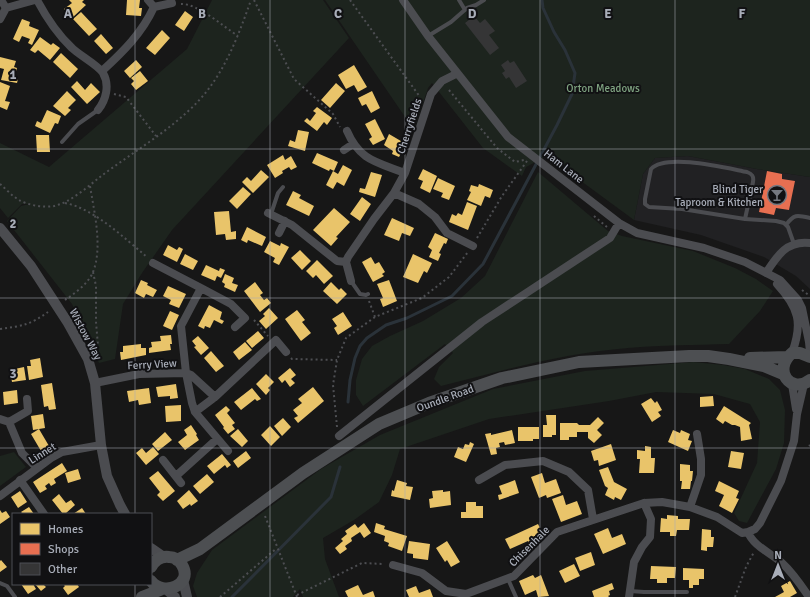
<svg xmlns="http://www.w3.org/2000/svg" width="810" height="597" font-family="Signika,sans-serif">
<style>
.built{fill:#212123}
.green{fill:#1d241e}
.homes{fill:#e9c46a}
.shops{fill:#e76f51}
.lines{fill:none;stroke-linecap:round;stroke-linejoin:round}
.stream{stroke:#2a3239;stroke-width:3}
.building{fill:#353536}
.path{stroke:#4d4e52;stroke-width:2;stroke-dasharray:2 3;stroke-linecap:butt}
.service{stroke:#4b4c50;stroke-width:4}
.minor{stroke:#4b4c50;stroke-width:8}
.tertiary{stroke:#4b4c50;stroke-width:10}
.primary{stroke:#4d4f52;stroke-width:12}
.grid{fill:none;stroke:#a8adb8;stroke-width:1;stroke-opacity:0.55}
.labels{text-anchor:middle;stroke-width:4;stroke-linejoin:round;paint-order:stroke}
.park-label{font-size:11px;fill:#7fa381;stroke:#111113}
.street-label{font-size:11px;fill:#a8adb8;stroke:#111113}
.poi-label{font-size:11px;fill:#a8adb8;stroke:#111113;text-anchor:end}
.grid-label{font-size:13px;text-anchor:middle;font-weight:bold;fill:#a8adb8;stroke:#111113;stroke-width:4;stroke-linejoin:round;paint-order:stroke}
</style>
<rect width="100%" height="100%" fill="#171717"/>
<path class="built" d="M 688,156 L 757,169 L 810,177 L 810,289 L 796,276 L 764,257 L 701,235 L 634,220 L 643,174 L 655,158 Z"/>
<path class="green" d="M 212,0 L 323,0 L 349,38 L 172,230 L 142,273 L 123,304 L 115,359 L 99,363 L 72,304 L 7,221 L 21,206 L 30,204 L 22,204 L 8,218 L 0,208 L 0,143 L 49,167 L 187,49 Z
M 325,0 L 810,0 L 810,177 L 757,169 L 688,156 L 655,158 L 643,174 L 634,220 L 547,156 L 526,167 L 522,176 L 483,148 L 432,83 L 428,88 L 414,130 Z
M 538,172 L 608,231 L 622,236 L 693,251 L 735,268 L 756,279 L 773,291 L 760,311 L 729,344 C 695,345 662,345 628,348 C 565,353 503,370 441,386 L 434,379 L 439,367 L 453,353 L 445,344 L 363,406 L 356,395 L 356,380 L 362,359 L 372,346 L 390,336 L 423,321 L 461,298 L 485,276 Z
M 693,362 L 723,365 L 745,369 L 769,379 L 780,390 L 785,410 L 784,443 L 776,469 L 747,523 L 739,521 L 734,513 L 757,463 L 760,422 L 750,404 L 714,394 L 656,392 L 609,401 L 489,419 L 400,449 L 392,475 L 379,502 L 354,520 L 323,538 L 325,559 L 339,597 L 303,597 L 300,589 L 293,597 L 197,597 L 193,586 L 197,573 L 212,550 L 321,469 L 380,435 L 493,389 L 585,371 Z
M 14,452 L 26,467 L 0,486 L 0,456 Z"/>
<path class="homes" d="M 69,0 L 84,0 L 82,2 L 86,5 L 72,18 L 64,9 L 72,3 Z
M 127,0 L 140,0 L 139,8 L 142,8 L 141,16 L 126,15 Z
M 185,11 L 193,17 L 184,31 L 175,25 Z
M 81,12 L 97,29 L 89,36 L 73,19 Z
M 22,19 L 30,22 L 29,26 L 39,30 L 32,45 L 28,43 L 30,39 L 22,36 L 19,42 L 13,39 Z
M 162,30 L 170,38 L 155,55 L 146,48 Z
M 101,34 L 113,48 L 106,54 L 94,41 Z
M 40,37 L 51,45 L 53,43 L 60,48 L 50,60 L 38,50 L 35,53 L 30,50 Z
M 61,53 L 78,69 L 70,78 L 53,62 Z
M 0,57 L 16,61 L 14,67 L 17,68 L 14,78 L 18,79 L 17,83 L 1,80 L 4,69 L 0,68 Z
M 136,60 L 142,67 L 130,78 L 124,71 Z
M 354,65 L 367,87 L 358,92 L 354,85 L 346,89 L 338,75 Z
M 140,71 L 148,81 L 136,90 L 131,84 L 134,81 L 131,78 Z
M 77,81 L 85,90 L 91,83 L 100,92 L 87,104 L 71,87 Z
M 0,82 L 10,86 L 5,101 L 10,102 L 7,110 L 0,107 Z
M 336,83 L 345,91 L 330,108 L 321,100 Z
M 67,91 L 76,100 L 68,108 L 71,110 L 65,116 L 53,106 Z
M 372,91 L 380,108 L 371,113 L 366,104 L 362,106 L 358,98 Z
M 317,107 L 332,118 L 327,125 L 324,122 L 317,131 L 304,121 L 307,118 L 310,121 L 316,113 L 313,111 Z
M 47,110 L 61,116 L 58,124 L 55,123 L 50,133 L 35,126 L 37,121 L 41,123 Z
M 375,119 L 385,139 L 373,145 L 369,139 L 372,137 L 365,124 Z
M 298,130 L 309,132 L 305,151 L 288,146 L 290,140 L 295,142 Z
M 389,134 L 406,144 L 399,157 L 392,154 L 393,151 L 384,145 Z
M 36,135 L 49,135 L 50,152 L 37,152 Z
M 317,153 L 338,162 L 334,171 L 330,169 L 329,171 L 312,163 Z
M 283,155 L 285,160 L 291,156 L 297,167 L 291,170 L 289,167 L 282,171 L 283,173 L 275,178 L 267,165 Z
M 343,165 L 352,170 L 344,186 L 337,182 L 333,189 L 326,185 L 333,171 L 338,174 Z
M 423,169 L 437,176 L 430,193 L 420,188 L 423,181 L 418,179 Z
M 261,170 L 269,177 L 253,193 L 242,182 L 247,177 L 251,181 Z
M 371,172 L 382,175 L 375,197 L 359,192 L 360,188 L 365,189 Z
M 438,178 L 455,186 L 449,200 L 441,197 L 443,193 L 433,189 Z
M 479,184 L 493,190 L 490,198 L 485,196 L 481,206 L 467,200 L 471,192 L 469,191 L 471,185 L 478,187 Z
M 243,187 L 251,194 L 237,209 L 229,201 Z
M 293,191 L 301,195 L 299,198 L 314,206 L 309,216 L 286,205 Z
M 362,197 L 371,204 L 360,221 L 350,214 Z
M 467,202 L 477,206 L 468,230 L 449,222 L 452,214 L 456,216 L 458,213 L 462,215 Z
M 334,208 L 350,222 L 336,237 L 338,238 L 331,246 L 313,230 Z
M 229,211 L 231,232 L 236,231 L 236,239 L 226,240 L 225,234 L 216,235 L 214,212 Z
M 392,218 L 414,228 L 410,236 L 402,233 L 399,241 L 384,235 Z
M 247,227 L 266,237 L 262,246 L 248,240 L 247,243 L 241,240 Z
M 435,233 L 448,239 L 446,244 L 444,243 L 439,253 L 441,254 L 438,261 L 429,257 L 432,250 L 428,247 Z
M 270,241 L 280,246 L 281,243 L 289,247 L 279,265 L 273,262 L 275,258 L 264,252 Z
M 168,245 L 177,250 L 179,247 L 183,249 L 177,262 L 163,255 Z
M 300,250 L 311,261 L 302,270 L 291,258 Z
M 185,254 L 198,261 L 193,270 L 180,264 Z
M 413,254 L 432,263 L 427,273 L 424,271 L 418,283 L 403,277 Z
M 371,257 L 375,264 L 379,262 L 385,272 L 382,274 L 384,276 L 373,282 L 362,262 Z
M 317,260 L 333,276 L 324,284 L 316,275 L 313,278 L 306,271 Z
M 206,265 L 219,271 L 220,268 L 225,270 L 221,278 L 217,276 L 215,281 L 201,275 Z
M 225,274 L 234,278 L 232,283 L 238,285 L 235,292 L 224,287 L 225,284 L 222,282 Z
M 141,280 L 148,283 L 147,285 L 157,290 L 153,297 L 146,294 L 144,298 L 135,293 Z
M 389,280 L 397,301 L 383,307 L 380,299 L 383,298 L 377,284 Z
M 255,282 L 263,293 L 260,295 L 264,300 L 267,298 L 271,303 L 260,312 L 244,291 Z
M 331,282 L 339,290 L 341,288 L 347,294 L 337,304 L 323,291 Z
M 168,286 L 186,294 L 179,308 L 169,304 L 171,300 L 163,296 Z
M 209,305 L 222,312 L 220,319 L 224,321 L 222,324 L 214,320 L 210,328 L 205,326 L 204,329 L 198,326 Z
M 269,308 L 278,318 L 266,329 L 259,321 L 265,316 L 263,314 Z
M 297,310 L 305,320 L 302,322 L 311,333 L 301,341 L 285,319 Z
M 170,311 L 179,315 L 172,330 L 163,326 Z
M 343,312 L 352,326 L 338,335 L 334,328 L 337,326 L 332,319 Z
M 258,331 L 264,338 L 252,348 L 246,341 Z
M 171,335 L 172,344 L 170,344 L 171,350 L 149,353 L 149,348 L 152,347 L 151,342 L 161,341 L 160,336 Z
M 198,336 L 209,348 L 201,355 L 194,347 L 196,346 L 192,341 Z
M 245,342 L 252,350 L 239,360 L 233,352 Z
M 141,344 L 141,348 L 146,348 L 146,355 L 121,360 L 120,352 L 123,352 L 123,346 Z
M 211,351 L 224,366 L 216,372 L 204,358 Z
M 40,358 L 43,377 L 29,380 L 27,366 L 31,366 L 30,360 Z
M 24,367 L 26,380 L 12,382 L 10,370 Z
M 290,368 L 296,375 L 291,379 L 295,383 L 290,387 L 285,380 L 282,383 L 278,378 Z
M 266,374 L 274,382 L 268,388 L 270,390 L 266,395 L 256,384 Z
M 52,383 L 56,409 L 49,410 L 48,406 L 44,407 L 41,385 Z
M 176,384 L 178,398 L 170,399 L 170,396 L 158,397 L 156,387 Z
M 313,387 L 324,401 L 298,423 L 294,418 L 298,416 L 293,410 L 302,403 L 298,399 Z
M 149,388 L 151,403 L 139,405 L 138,400 L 129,402 L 127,391 Z
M 252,388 L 261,399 L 257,401 L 255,399 L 241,410 L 234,402 Z
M 17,390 L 18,403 L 4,405 L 3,392 Z
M 713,396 L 714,406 L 700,407 L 700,397 Z
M 651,398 L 655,403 L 657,401 L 662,410 L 658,412 L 661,416 L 652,422 L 641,404 Z
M 181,405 L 181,421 L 166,422 L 165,406 Z
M 226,406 L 230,410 L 227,413 L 235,423 L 232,425 L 235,429 L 228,434 L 223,428 L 224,427 L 215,415 Z
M 724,406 L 751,423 L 749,425 L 752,439 L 741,441 L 740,427 L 735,425 L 732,425 L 725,421 L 723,424 L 716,419 Z
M 43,414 L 45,428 L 33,430 L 31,416 Z
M 546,415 L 556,415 L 556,435 L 552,435 L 552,437 L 543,437 L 543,425 L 547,425 Z
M 598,417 L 604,423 L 597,430 L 602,435 L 594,443 L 588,438 L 588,432 L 577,432 L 577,437 L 569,437 L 569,440 L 560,440 L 560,423 L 577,423 L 579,425 L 590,425 Z
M 283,418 L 291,427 L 282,436 L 274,426 Z
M 191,425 L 197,434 L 196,435 L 199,440 L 185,450 L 178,442 L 187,435 L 184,430 Z
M 270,426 L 280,437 L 271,446 L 261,435 Z
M 518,427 L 539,427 L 539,439 L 533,439 L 533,441 L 518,441 Z
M 39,429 L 49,446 L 41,451 L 31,434 Z
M 238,429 L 248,441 L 242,447 L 230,436 Z
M 512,430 L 515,443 L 505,445 L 504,442 L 499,443 L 500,447 L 496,448 L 497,454 L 491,455 L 485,434 L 491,433 L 491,435 Z
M 673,430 L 680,433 L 681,430 L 690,434 L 688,440 L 692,441 L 688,451 L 668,442 Z
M 165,432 L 172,440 L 158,451 L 152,444 Z
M 470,442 L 474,444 L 466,462 L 454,457 L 458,447 L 463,449 L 465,444 L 469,445 Z
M 611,444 L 616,460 L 599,466 L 598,460 L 594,461 L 591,451 Z
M 645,446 L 651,447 L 651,458 L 655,458 L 654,473 L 639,473 L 640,459 L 637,459 L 637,450 L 645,451 Z
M 153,447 L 159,454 L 146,465 L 136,453 L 142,448 L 146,453 Z
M 246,451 L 251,458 L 238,468 L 233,461 Z
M 731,451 L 744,453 L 741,469 L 728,467 Z
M 222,454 L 231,465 L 227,468 L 225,465 L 214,474 L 207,466 Z
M 62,463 L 67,471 L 54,479 L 56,483 L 51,486 L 49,483 L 45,486 L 47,489 L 40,493 L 33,482 Z
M 680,464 L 690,465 L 690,471 L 693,471 L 692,481 L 691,481 L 690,489 L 681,489 L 682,481 L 680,481 Z
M 608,467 L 614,482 L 627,489 L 621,500 L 615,497 L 614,500 L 605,495 L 608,488 L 605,486 L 599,470 Z
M 78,469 L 81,479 L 68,483 L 65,473 Z
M 158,471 L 175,491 L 163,501 L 157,495 L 160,492 L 149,478 Z
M 542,473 L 545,483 L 556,479 L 561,493 L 547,498 L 546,495 L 539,498 L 531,477 Z
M 207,474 L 214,482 L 200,494 L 193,486 Z
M 397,480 L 407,483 L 406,486 L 413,487 L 410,500 L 391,496 L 392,490 L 394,491 Z
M 515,480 L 519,493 L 499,500 L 498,495 L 502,494 L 499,486 Z
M 719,481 L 739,491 L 736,498 L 739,499 L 732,513 L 719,506 L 724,495 L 715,491 Z
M 189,490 L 198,501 L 191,506 L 190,504 L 183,509 L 177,501 Z
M 443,490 L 443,492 L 450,491 L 451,505 L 430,508 L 429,499 L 433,498 L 432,491 Z
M 20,491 L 27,502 L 18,508 L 11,497 Z
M 59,494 L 66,503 L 71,500 L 75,505 L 65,514 L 63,514 L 52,500 Z
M 563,495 L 566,505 L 577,501 L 582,514 L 561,522 L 552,499 Z
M 466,502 L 476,502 L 476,506 L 483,506 L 483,518 L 461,518 L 461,512 L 466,512 Z
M 29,507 L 34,514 L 23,514 L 21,512 Z
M 82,508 L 86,514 L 73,514 Z
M 0,510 L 2,513 L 6,511 L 10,517 L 0,524 Z
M 667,515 L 678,516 L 678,519 L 690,519 L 689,530 L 677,530 L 676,536 L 670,536 L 670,532 L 660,532 L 661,518 L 667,519 Z
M 364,523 L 371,533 L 364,538 L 360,532 L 351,538 L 352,541 L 345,546 L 347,549 L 340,554 L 335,548 L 343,541 L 341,539 L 347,534 L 345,531 L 355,524 L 358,528 Z
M 376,523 L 385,526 L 384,529 L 407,536 L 402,551 L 388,546 L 389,543 L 384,541 L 385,536 L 374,532 Z
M 538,524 L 542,532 L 535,535 L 537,541 L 529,544 L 528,541 L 510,549 L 505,539 Z
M 608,528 L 612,538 L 622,534 L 626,544 L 603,554 L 594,534 Z
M 702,529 L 711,530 L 711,537 L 714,537 L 713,547 L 707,547 L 707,551 L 701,550 Z
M 409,541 L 430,544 L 428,560 L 413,558 L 413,554 L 407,553 Z
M 447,541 L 460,562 L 451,567 L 447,560 L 445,562 L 436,548 Z
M 591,552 L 595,565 L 580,571 L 575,558 Z
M 1,560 L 7,567 L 0,572 L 0,561 Z
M 574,564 L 580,576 L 565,583 L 559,571 Z
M 651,566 L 676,567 L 675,578 L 667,578 L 667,583 L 657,583 L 657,579 L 650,579 Z
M 683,568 L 704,569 L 704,579 L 699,579 L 699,585 L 693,585 L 693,588 L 689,588 L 689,580 L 683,580 Z
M 533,575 L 535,578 L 541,575 L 549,596 L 538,597 L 536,590 L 525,595 L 519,581 Z
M 790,581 L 797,593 L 790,597 L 775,597 L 784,592 L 781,586 Z
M 612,583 L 614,589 L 609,591 L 610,595 L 608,596 L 609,597 L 594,597 L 592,591 Z
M 21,584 L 33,584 L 36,589 L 28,594 Z
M 35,584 L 43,584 L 46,587 L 41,591 Z
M 63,584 L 77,584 L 79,587 L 68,595 L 63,588 L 65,586 Z
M 358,585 L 363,595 L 373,591 L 375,597 L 348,597 L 345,591 Z
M 416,586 L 419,593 L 430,589 L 433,597 L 409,597 L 406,590 Z"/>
<path class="shops" d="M 767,171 L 782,174 L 782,179 L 795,181 L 789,210 L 776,208 L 774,215 L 759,212 Z"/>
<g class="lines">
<path class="stream" d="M 348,402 L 350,380 L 355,358 L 360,346 L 367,338 L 386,325 L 407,318 L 452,296 L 483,264 L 557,125 L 572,94 L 575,73 L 565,50 L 554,32 L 543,8 L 542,0
M 232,597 L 331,497 L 340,467"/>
</g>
<path class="building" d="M 474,16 L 480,23 L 485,19 L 495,31 L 489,35 L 499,48 L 490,55 L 465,23 Z
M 508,60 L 510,63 L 514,61 L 527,81 L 516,88 L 509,77 L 506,79 L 502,73 L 505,71 L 501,65 Z"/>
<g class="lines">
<path class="path" d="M 254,0 L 294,79 L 333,114 L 340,127
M 350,0 L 420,97
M 181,4 C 197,3 224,27 238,36
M 449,90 L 497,148 L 515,162 L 524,160
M 114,94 L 126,97 L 156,136
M 0,184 C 6,189 12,196 19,200 C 28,205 43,208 54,206 C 71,202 86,188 100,177 C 135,150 184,123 210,87 C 229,61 240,31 251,0
M 65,203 C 95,209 124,238 147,257
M 594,216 L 607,227
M 477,238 L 502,196 L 527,161
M 93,272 L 96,286 L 96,322 L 98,346 L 94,351
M 802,290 L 810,296
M 65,300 C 75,293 88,284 93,272 C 103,247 94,211 90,186
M 369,301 L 375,317
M 254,320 L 268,336
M 0,329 C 22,326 30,325 48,312
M 291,358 L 292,359 L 337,360
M 337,427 L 333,385 L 337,360 L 346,338 L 375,317 L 422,298 L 449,277 L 468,252
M 809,446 L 810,445
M 265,516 L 297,597
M 297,595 L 362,563 L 384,564
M 220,597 L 277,548
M 735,597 L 746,567 L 754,552"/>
<path class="service" d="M 459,0 L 465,10
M 428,36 L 451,22 L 467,8 L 476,5 L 484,0
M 62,142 L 78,124 L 98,110
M 271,214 L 278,193 L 283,187
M 745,219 L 753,182 C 754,176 752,174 747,172 C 726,168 666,153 651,169 L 645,199 L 645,204 L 649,207 L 682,209 L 745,219 L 776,221 L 784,223 L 788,227 L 794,244
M 786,225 C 794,214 797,215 810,218
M 351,281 L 360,294 L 366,295 L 368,294
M 508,579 L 516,597
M 0,583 L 7,586 L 15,597
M 630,591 L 644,592 L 687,592"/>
<path class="minor" d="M 1,0 L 6,8
M 37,0 C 46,17 57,34 72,48 C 79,55 98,65 103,73 C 110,85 106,100 98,110
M 148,0 L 154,7 L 172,3
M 403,0 L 428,36 L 508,137 L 619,223 L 637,233 L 704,248 L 745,262 L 780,280 L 798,300 L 802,308 L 809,342 L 810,352
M 0,19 L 6,8 L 35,0
M 102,71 C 123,52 142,33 154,7
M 347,131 C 360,161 377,162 405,173
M 344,150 L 353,144
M 394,193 L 419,204 L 435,217 L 447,233 L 473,246
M 268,213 L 292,225 L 337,261 L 346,262
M 279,233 L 285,221
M 153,263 L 201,288
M 766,273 C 777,256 787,240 810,243
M 351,281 L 346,262 L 348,257 L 374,219 L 394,193 L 405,173 L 431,94 L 442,81 L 456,74
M 777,284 C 799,308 803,323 792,353
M 186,373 L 192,403 L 195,412
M 186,373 L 191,375 L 215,397
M 95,383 L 139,374 L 186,373 L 181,326 L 201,288 L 231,304 L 245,318 L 235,327
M 792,384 L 796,409
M 27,399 L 28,411 L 9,422 L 22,453 L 37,468
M 0,419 L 9,422
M 339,436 L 482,322 L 610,238 L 619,223
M 228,451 L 195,412 L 215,397 L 276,340 L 286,352
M 163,460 L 181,483
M 176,476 L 217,439
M 20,480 L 44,514
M 479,480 L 505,465 L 543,461 L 569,472 L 588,490 L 593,519
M 0,496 L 51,458 L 62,452 L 101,445
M 690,507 L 701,475 L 701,459 L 697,434
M 748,532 C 753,546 771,553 782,563 C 793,573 801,585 809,597
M 393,565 L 422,573 L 446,591 L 466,594 L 514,576 L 557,532 L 644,503 L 662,502 L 690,507 L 717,517 L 742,533 L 748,532 L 755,529 L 760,523 L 781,481 L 794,441 L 797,414 L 804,384
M 629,597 L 634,562 L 642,547 L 650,537 L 651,519 L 644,503"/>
<path class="tertiary" d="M 0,228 L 31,266 L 68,323 L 88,359 L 95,383 L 101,445 L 107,476 L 120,505 L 125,514
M 151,548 L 164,557
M 183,580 L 187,597
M 168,591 L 175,597"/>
<path class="primary" d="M 810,357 L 800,353 L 792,353 C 772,370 791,395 810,380
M 750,358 L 787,357
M 177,560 L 200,549 L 303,473 L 379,424 L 429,403 L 502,378 L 579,362 L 689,356 L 708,356 L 729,359 L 764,366 L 783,374
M 151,567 C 155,560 161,556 169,557 C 174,557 179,560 182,565 C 194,585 163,597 151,581
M 142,597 L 160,590"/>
</g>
<path class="grid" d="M 135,0 L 135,514M 270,0 L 270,597M 405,0 L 405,597M 540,0 L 540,597M 675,0 L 675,597M 0,149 L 810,149M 0,298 L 810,298M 0,448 L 810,448M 135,584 L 135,597"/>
<defs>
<symbol id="bar-ring" viewBox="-11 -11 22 22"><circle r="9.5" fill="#111113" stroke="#757880" stroke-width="1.5"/><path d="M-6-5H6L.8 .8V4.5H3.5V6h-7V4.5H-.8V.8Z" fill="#757880"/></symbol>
</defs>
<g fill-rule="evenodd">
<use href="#bar-ring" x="766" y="184" width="22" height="22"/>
</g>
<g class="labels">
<g class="park-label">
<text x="603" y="92">Orton Meadows</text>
</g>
<g class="street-label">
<text transform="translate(409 126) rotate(-72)" y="4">Cherryfields</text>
<text transform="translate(564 166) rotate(38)" y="4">Ham Lane</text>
<text transform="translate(86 334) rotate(62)" y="4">Wistow Way</text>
<text transform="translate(152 364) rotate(-3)" y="4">Ferry View</text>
<text transform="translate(445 398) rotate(-20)" y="4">Oundle Road</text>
<text transform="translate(42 453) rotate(-32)" y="4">Linnet</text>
<text transform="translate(529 546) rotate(-45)" y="4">Chisenhale</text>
</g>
<g class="poi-label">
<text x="763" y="193">Blind Tiger<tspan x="763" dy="13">Taproom &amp; Kitchen</tspan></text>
</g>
</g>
<g class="grid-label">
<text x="68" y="18">A</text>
<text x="202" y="18">B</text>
<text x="338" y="18">C</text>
<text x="472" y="18">D</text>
<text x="608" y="18">E</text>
<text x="742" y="18">F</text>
<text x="13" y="79">1</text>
<text x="13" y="228">2</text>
<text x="13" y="378">3</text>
</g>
<rect x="12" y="513" width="140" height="72" fill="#111113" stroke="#4d4f55"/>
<rect x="20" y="523" width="20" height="12" fill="#e9c46a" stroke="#4d4f55"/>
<text x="48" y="533" font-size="12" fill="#a8adb8">Homes</text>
<rect x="20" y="543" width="20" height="12" fill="#e76f51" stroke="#4d4f55"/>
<text x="48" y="553" font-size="12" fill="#a8adb8">Shops</text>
<rect x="20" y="563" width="20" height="12" fill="#353536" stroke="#4d4f55"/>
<text x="48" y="573" font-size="12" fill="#a8adb8">Other</text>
<g transform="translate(778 565)" stroke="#111113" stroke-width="3" paint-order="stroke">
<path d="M0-3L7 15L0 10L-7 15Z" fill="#a8adb8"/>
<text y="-6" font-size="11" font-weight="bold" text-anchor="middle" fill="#a8adb8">N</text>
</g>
</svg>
